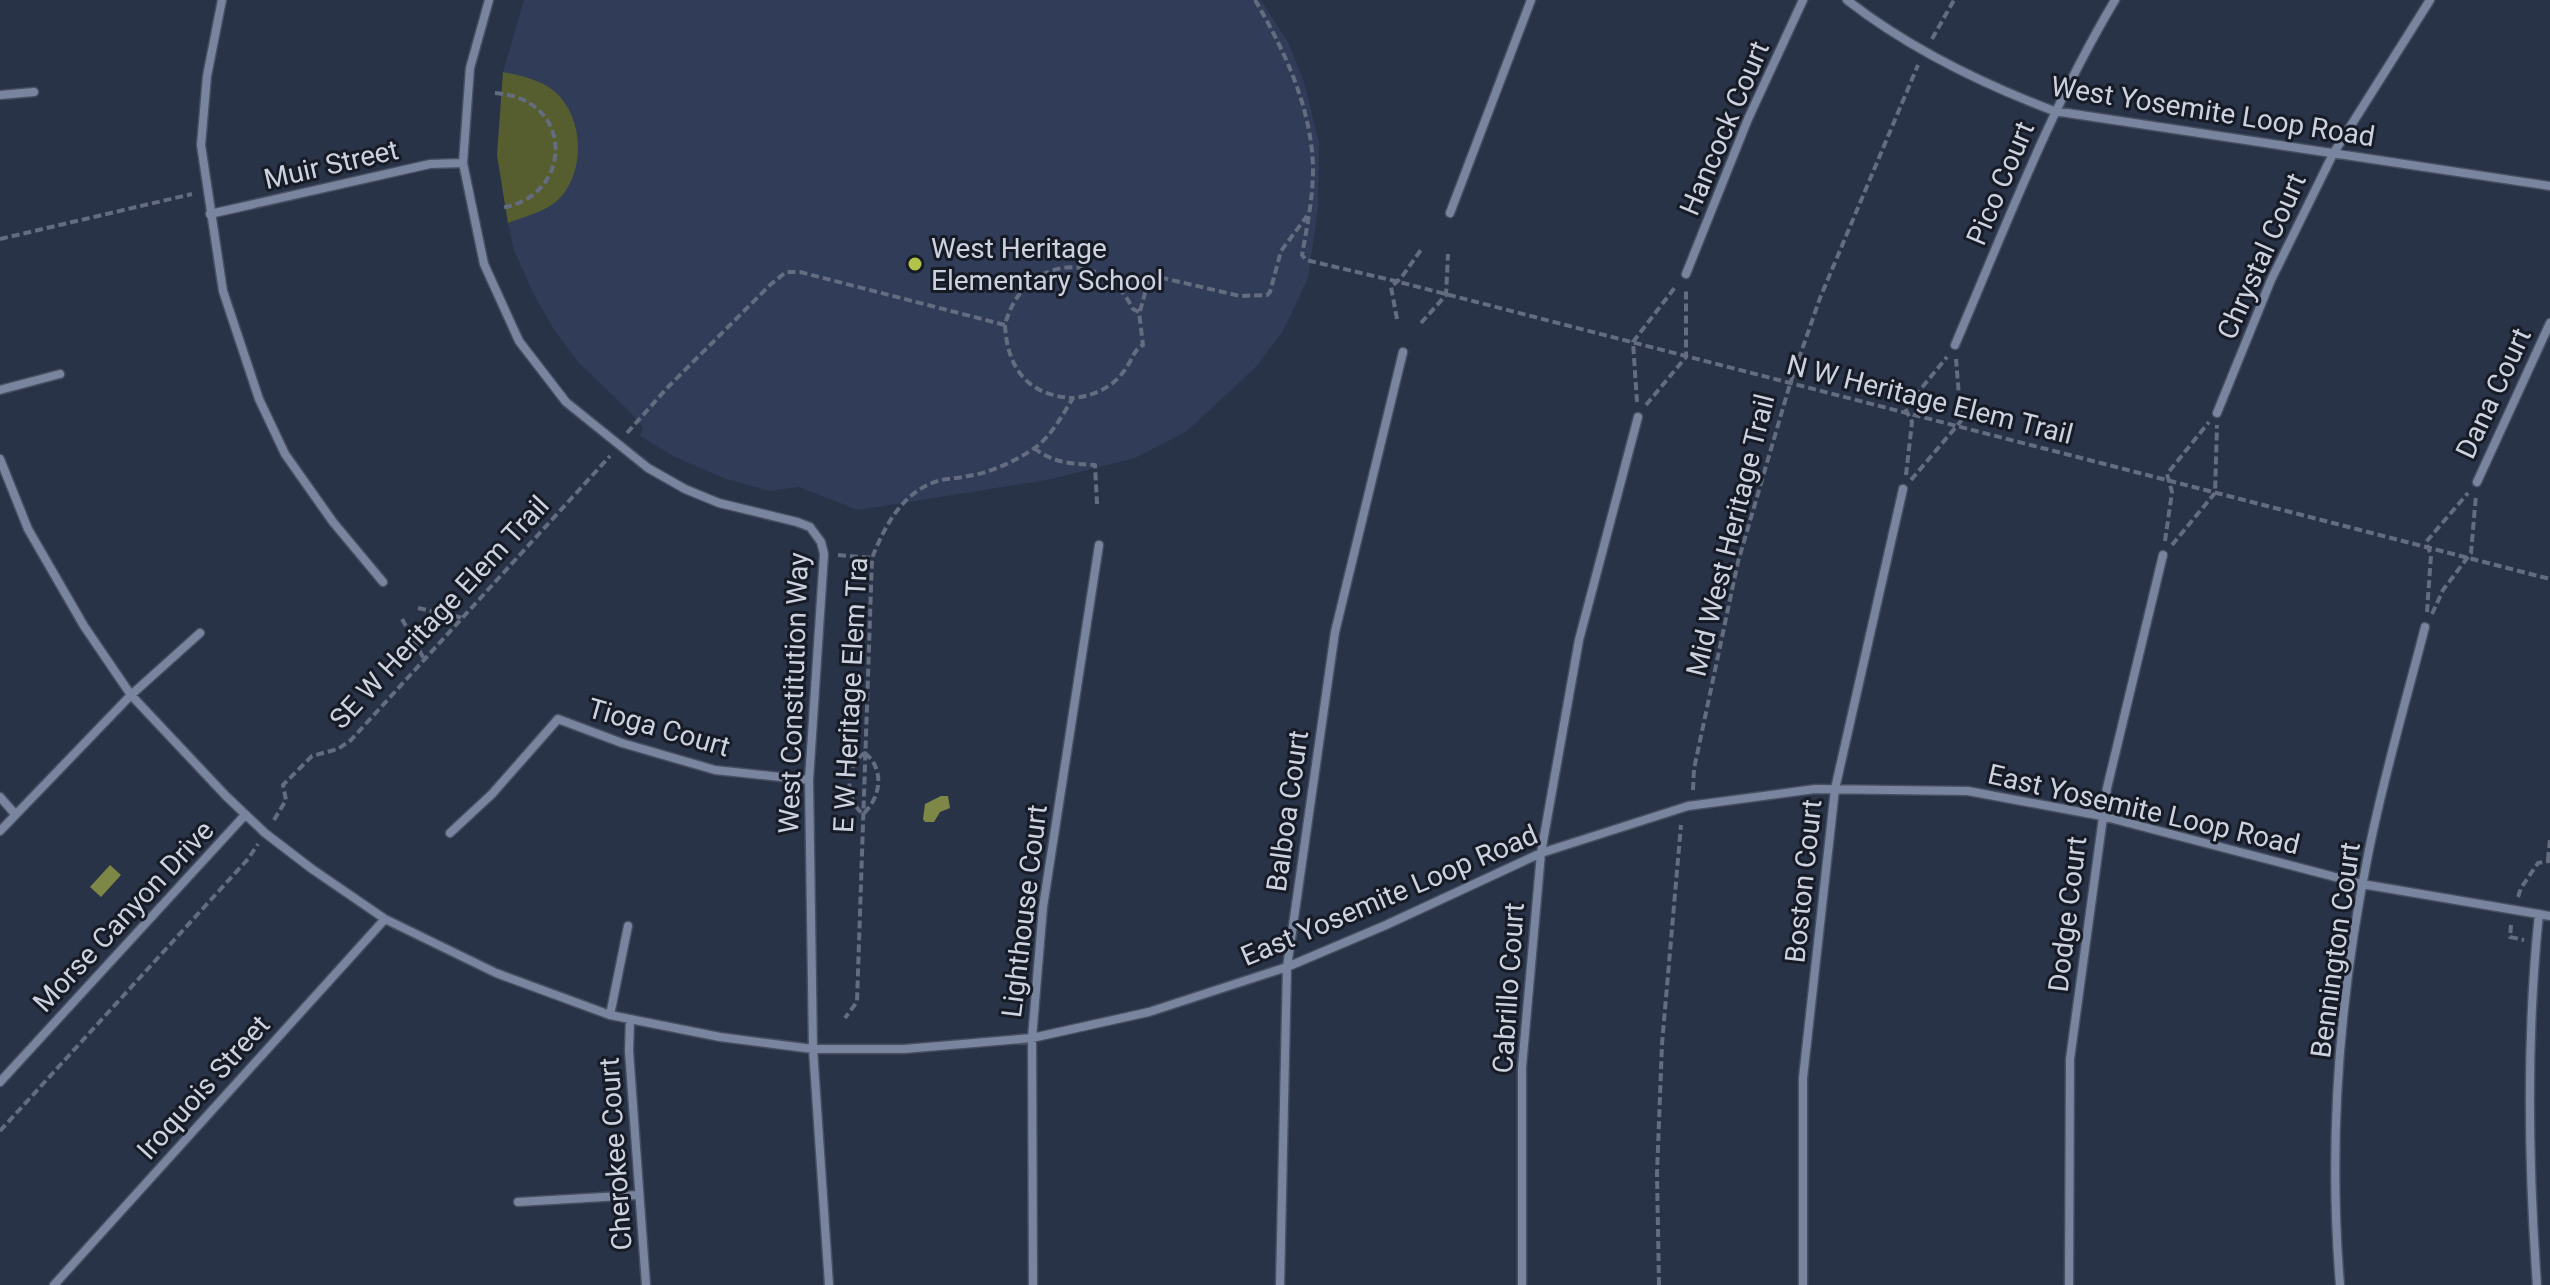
<svg xmlns="http://www.w3.org/2000/svg" width="2550" height="1285" font-family="Roboto,sans-serif">
<style>
.built{fill:#303c58}
.green{fill:#565e2f}
.water{fill:#7d8746}
.lines{fill:none;stroke-linecap:round;stroke-linejoin:round}
.minor-casing{stroke:#464e60;stroke-width:11}
.path{stroke:#646d7f;stroke-width:4;stroke-dasharray:8 4;stroke-linecap:butt}
.minor{stroke:#79859e;stroke-width:8}
.poi-dot{fill:#b2c34c;stroke:#161b25;stroke-width:3}
.labels{text-anchor:middle;stroke-width:6;stroke-linejoin:round;paint-order:stroke}
.street-label{font-size:28px;fill:#ccd2e0;stroke:#161b25}
.poi-label{font-size:28px;fill:#ccd2e0;stroke:#161b25;text-anchor:start}
</style>
<rect width="100%" height="100%" fill="#293348"/>
<path class="built" d="M 524,0 L 1261,0 L 1289,44 L 1304,82 L 1319,143 L 1318,208 L 1308,278 L 1283,331 L 1257,366 L 1187,431 L 1135,458 L 1047,480 L 858,510 L 799,487 L 770,491 L 726,479 L 675,457 L 640,436 L 643,428 L 632,414 L 578,362 L 555,331 L 534,295 L 514,250 L 508,223 L 539,211 L 566,187 L 578,148 L 536,80 L 503,72 Z"/>
<path class="green" d="M 503,72 C 521,76 539,79 554,91 C 584,116 586,171 559,199 C 546,212 525,216 508,223 L 497,155 Z"/>
<path class="water" d="M 941,796 L 948,796 L 950,808 L 940,812 L 934,822 L 925,822 L 923,819 L 925,804 Z
M 110,865 L 121,875 L 101,897 L 90,887 Z"/>
<g class="lines">
<defs>
<path id="minor" d="M 222,0 L 207,76 L 201,145 L 223,291 L 259,399 L 285,454 L 333,522 L 383,582
M 489,0 L 470,68 L 463,163 L 484,264 L 519,341 L 566,402 L 648,468 L 685,489 L 719,503 L 797,522 L 810,527 L 821,542 L 824,554 L 809,780 L 813,1049 L 829,1285
M 1847,0 C 1910,49 1980,83 2054,111 L 2550,186
M 0,95 L 34,92
M 1450,213 L 1531,0
M 210,214 L 430,164 L 463,163
M 1686,274 L 1748,119 L 1803,0
M 1955,345 C 2005,228 2050,109 2115,0
M 0,390 L 60,374
M 2217,413 L 2271,280 L 2333,154 L 2430,0
M 0,459 L 28,529 L 84,626 L 131,695 L 226,796 L 265,833 L 312,869 L 385,919 L 496,973 L 610,1015 L 720,1037 L 813,1049 L 904,1049 L 1032,1038 L 1149,1012 L 1287,967 L 1386,925 L 1541,853 L 1688,806 L 1815,789 L 1968,791 L 2102,816 L 2362,884 L 2550,916
M 2477,482 L 2550,323
M 0,797 L 15,814
M 0,831 L 131,695 L 200,633
M 450,833 L 492,794 L 558,719 L 622,743 L 715,770 L 809,780
M 610,1015 L 628,926
M 630,1020 L 629,1051 L 646,1285
M 0,1082 L 245,815
M 518,1202 L 638,1195
M 54,1285 L 385,919
M 1033,1285 L 1032,1038 L 1043,907 L 1099,545
M 1280,1285 L 1287,967 L 1335,632 L 1403,352
M 1522,1285 L 1522,1067 L 1541,853 L 1579,640 L 1638,417
M 1803,1285 L 1803,1078 L 1835,789 L 1903,489
M 2069,1285 L 2070,1059 L 2107,788 L 2163,555
M 2340,1285 C 2328,1141 2340,991 2369,850 C 2384,775 2406,701 2425,627
M 2537,1285 C 2528,1162 2526,1037 2539,914"/>
</defs>
<use href="#minor" class="minor-casing"/>
<path class="path" d="M 1255,0 C 1285,51 1312,109 1313,169 C 1313,198 1307,227 1302,255 L 1306,260 L 1395,281 L 2550,579
M 1932,39 L 1954,0
M 495,93 C 577,99 573,198 500,208
M 0,239 L 192,194
M 1140,311 L 1150,275 L 1240,296 L 1267,295 L 1270,292 L 1281,251 L 1307,216
M 1397,319 L 1391,287 L 1401,278 L 1423,247
M 1421,323 L 1446,295 L 1448,254
M 1005,325 C 1007,368 1028,396 1073,398
M 1637,402 L 1633,342 L 1676,286
M 1646,405 L 1686,357 L 1686,288
M 627,433 L 668,387 L 770,285 L 786,272 L 800,272 L 1005,325 C 1022,257 1102,246 1133,309 L 1139,312 L 1143,345 C 1134,350 1133,357 1128,365 C 1116,386 1095,396 1073,398 C 1063,414 1052,435 1036,447 C 1018,460 990,473 968,476 C 956,479 943,478 932,483 C 900,496 884,528 872,558 L 857,1002 L 845,1018
M 1034,448 C 1053,463 1072,464 1095,465 L 1097,504
M 1906,475 L 1912,422 L 1905,408 L 1947,357
M 1911,480 L 1961,421 L 1956,359
M 2165,541 L 2172,492 L 2167,474 L 2209,422
M 2172,545 L 2215,493 L 2217,425
M 838,555 L 872,558
M 418,608 L 463,618
M 2427,612 L 2431,555 L 2426,542 L 2468,493
M 2432,614 L 2443,590 L 2471,553 L 2476,495
M 402,619 L 424,659
M 865,753 C 885,769 881,798 863,814 C 845,800 844,765 865,753 Z
M 1693,790 L 1694,769 L 1738,562 L 1790,384 L 1820,298 L 1918,65
M 274,820 L 286,800 L 283,785 L 312,756 L 338,749 L 351,740 L 610,456
M 2548,860 L 2550,839
M 2518,897 L 2521,888 L 2538,863 L 2550,861
M 2511,925 L 2510,937 L 2524,940
M 0,1131 L 248,859 L 258,844
M 1659,1285 L 1657,1174 L 1662,1044 L 1681,825"/>
<use href="#minor" class="minor"/>
</g>
<circle class="poi-dot" cx="915" cy="264" r="8"/>
<g class="labels">
<g class="street-label">
<text transform="translate(2213 111) rotate(9)" y="10">West Yosemite Loop Road</text>
<text transform="translate(1724 128) rotate(-67)" y="10">Hancock Court</text>
<text transform="translate(331 164) rotate(-13)" y="10">Muir Street</text>
<text transform="translate(2000 183) rotate(-67)" y="10">Pico Court</text>
<text transform="translate(2261 256) rotate(-66)" y="10">Chrystal Court</text>
<text transform="translate(2493 393) rotate(-65)" y="10">Dana Court</text>
<text transform="translate(1930 399) rotate(14)" y="10">N W Heritage Elem Trail</text>
<text transform="translate(1730 535) rotate(-76)" y="10">Mid West Heritage Trail</text>
<text transform="translate(439 612) rotate(-47)" y="10">SE W Heritage Elem Trail</text>
<text transform="translate(793 693) rotate(-88)" y="10">West Constitution Way</text>
<text transform="translate(850 695) rotate(-87)" y="10">E W Heritage Elem Tra</text>
<text transform="translate(659 727) rotate(16)" y="10">Tioga Court</text>
<text transform="translate(2144 809) rotate(13)" y="10">East Yosemite Loop Road</text>
<text transform="translate(1287 811) rotate(-82)" y="10">Balboa Court</text>
<text transform="translate(1803 881) rotate(-84)" y="10">Boston Court</text>
<text transform="translate(1389 895) rotate(-23)" y="10">East Yosemite Loop Road</text>
<text transform="translate(1024 911) rotate(-83)" y="10">Lighthouse Court</text>
<text transform="translate(2067 914) rotate(-83)" y="10">Dodge Court</text>
<text transform="translate(123 916) rotate(-47)" y="10">Morse Canyon Drive</text>
<text transform="translate(2335 950) rotate(-82)" y="10">Bennington Court</text>
<text transform="translate(1508 988) rotate(-86)" y="10">Cabrillo Court</text>
<text transform="translate(203 1087) rotate(-48)" y="10">Iroquois Street</text>
<text transform="translate(615 1154) rotate(-94)" y="10">Cherokee Court</text>
</g>
<g class="poi-label">
<text x="931" y="258">West Heritage<tspan x="931" dy="32">Elementary School</tspan></text>
</g>
</g>
</svg>
